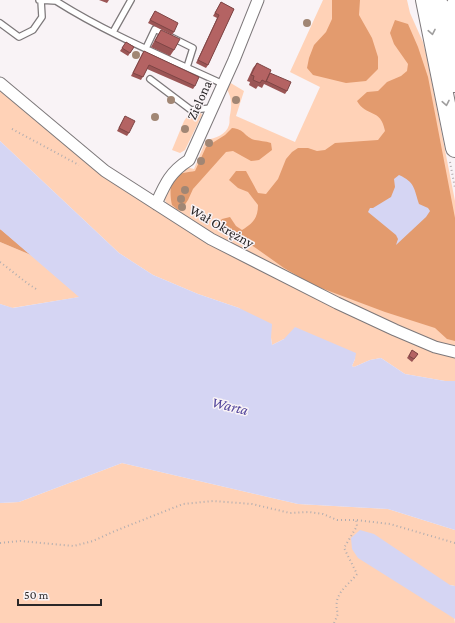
<svg xmlns="http://www.w3.org/2000/svg" width="455" height="623" font-family="'Crimson Pro',serif">
<style>
.green{fill:#ffd2b7}
.forest{fill:#e39b6e}
.water{fill:#d5d5f3}
.lines{fill:none;stroke-linecap:round;stroke-linejoin:round}
.lane-casing{stroke:#7d787a;stroke-width:8}
.street-casing{stroke:#7d787a;stroke-width:13}
.primary-casing{stroke:#7d787a;stroke-width:20}
.path{stroke:#b2adaf;stroke-width:2;stroke-dasharray:1 3;stroke-linecap:butt}
.lane{stroke:#fff;stroke-width:5.5}
.street{stroke:#fff;stroke-width:11}
.primary{stroke:#fff;stroke-width:18}
.tree{fill:#a18674}
.wall{fill:#9b5555}
.building{fill:#b46363;stroke:#7e4545}
.oneway{stroke:#9f9e9e}
.labels{text-anchor:middle;stroke-width:3;stroke-linejoin:round;paint-order:stroke}
.street-label{font-size:14px;fill:#2a2728;stroke:#f9f3f6}
.water-label{font-size:15px;font-style:italic;fill:#52459b;stroke:#f9f3f6}
</style>
<rect width="100%" height="100%" fill="#f9f3f6"/>
<path class="green" d="M 323,0 L 407,0 L 410,13 L 423,42 L 426,53 L 455,201 L 455,381 L 445,381 L 405,374 L 381,358 L 370,360 L 354,367 L 352,366 L 355,359 L 284,339 L 272,345 L 271,338 L 239,308 L 198,294 L 153,275 L 119,253 L 0,141 L 0,89 L 76,154 L 120,187 L 221,245 L 218,236 C 205,229 169,215 165,200 C 164,195 167,189 169,185 C 173,179 181,173 186,167 L 194,169 L 206,140 C 216,138 226,135 229,125 C 230,122 229,119 230,115 C 232,105 232,97 226,88 L 229,82 L 244,91 L 236,116 L 295,142 L 320,87 L 290,72 Z
M 198,110 L 200,111 L 202,115 L 185,150 L 180,153 L 172,150 L 184,121 L 191,111 L 195,113 Z
M 0,242 L 31,255 L 80,297 L 12,308 L 0,304 Z
M 122,463 L 298,504 L 388,509 L 455,530 L 455,586 L 450,585 L 455,623 L 0,623 L 0,503 L 19,502 Z"/>
<path class="forest" d="M 332,0 L 360,0 L 359,15 L 372,38 L 378,57 L 378,69 L 366,81 L 346,83 L 313,75 L 307,68 L 309,58 L 314,45 L 326,32 L 332,19 Z
M 395,20 L 408,24 L 418,47 L 428,77 L 455,218 L 455,341 L 447,339 L 435,328 L 385,312 L 313,285 L 284,268 L 236,234 L 222,228 L 217,224 L 222,219 L 230,217 L 236,226 L 242,230 C 253,223 258,218 258,205 L 248,192 L 238,188 L 229,180 L 236,171 L 246,171 L 258,193 L 266,194 L 278,179 L 286,159 L 292,152 L 298,148 L 308,148 L 317,151 L 325,150 L 335,143 L 378,140 L 385,131 C 381,108 366,117 357,101 L 367,92 L 378,91 L 387,82 L 401,76 L 407,71 L 408,64 L 394,44 L 390,33 Z
M 232,128 C 245,129 244,137 255,140 C 260,141 265,141 271,143 L 272,150 L 259,160 L 251,161 L 233,151 L 226,152 L 193,189 L 188,200 L 184,206 L 178,210 L 172,205 C 170,198 169,181 176,176 C 180,173 189,172 195,171 L 206,147 L 225,135 Z
M 0,229 L 3,231 L 31,255 L 0,242 Z"/>
<path class="water" d="M 0,141 L 119,253 L 153,275 L 198,294 L 239,308 L 272,324 L 271,338 L 272,345 L 284,339 L 295,327 L 356,353 L 355,359 L 352,366 L 354,367 L 370,360 L 381,358 L 405,374 L 445,381 L 455,381 L 455,530 L 388,509 L 298,504 L 122,463 L 19,502 L 0,503 L 0,304 L 13,308 L 79,297 L 0,229 Z
M 399,175 C 415,182 414,189 419,204 L 428,208 L 430,211 L 426,217 L 396,245 L 398,239 L 396,235 L 368,212 L 370,208 L 373,208 L 391,197 L 395,187 L 394,179 Z
M 360,530 L 374,534 L 450,585 L 455,586 L 455,619 L 358,558 L 352,549 L 351,538 Z"/>
<g class="lines">
<defs>
<path id="lane" d="M 39,0 L 56,1
M 56,0 L 56,1 C 108,34 167,58 223,84
M 0,23 L 19,37 L 33,30 L 42,17 L 41,0
M 113,32 L 131,0
M 146,48 L 155,29 L 193,48 L 187,67
M 150,79 L 191,110 L 212,108"/>
<path id="street" d="M 0,83 L 105,171 L 211,239 L 337,303 L 395,330 L 435,347 L 455,352
M 156,204 C 165,184 170,172 189,160 L 234,60 L 258,0"/>
<path id="primary" d="M 425,0 L 455,148
M 439,5 L 455,83
M 449,36 L 455,6"/>
</defs>
<use href="#lane" class="lane-casing"/>
<use href="#street" class="street-casing"/>
<use href="#primary" class="primary-casing"/>
<path class="path" d="M 12,129 L 79,165
M 450,162 L 455,188
M 0,262 L 27,283 L 36,289
M 0,543 L 20,541 L 74,546 L 93,541 L 115,531 L 183,504 L 213,501 L 252,504 L 290,513 L 309,512 L 323,514 L 337,520 L 356,520 L 390,524 L 455,543
M 334,623 L 338,614 C 332,594 346,588 357,574 L 344,548 L 357,526 L 356,520"/>
<use href="#lane" class="lane"/>
<use href="#street" class="street"/>
<use href="#primary" class="primary"/>
</g>
<g class="tree">
<circle cx="307" cy="23" r="4"/>
<circle cx="136" cy="55" r="4"/>
<circle cx="171" cy="100" r="4"/>
<circle cx="236" cy="100" r="4"/>
<circle cx="155" cy="117" r="4"/>
<circle cx="185" cy="129" r="4"/>
<circle cx="209" cy="143" r="4"/>
<circle cx="201" cy="161" r="4"/>
<circle cx="185" cy="190" r="4"/>
<circle cx="181" cy="199" r="4"/>
<circle cx="182" cy="207" r="4"/>
</g>
<path class="wall" d="M 99,0 L 109,0 L 107,3 Z
M 221,2 L 234,9 L 208,65 L 206,68 L 196,63 L 217,18 L 213,16 Z
M 155,11 L 174,32 L 172,35 L 148,23 Z
M 161,30 L 174,50 L 170,56 L 151,47 L 157,36 Z
M 126,42 L 134,47 L 128,56 L 120,51 Z
M 144,51 L 195,86 L 193,89 L 147,69 L 141,80 L 131,76 L 142,54 Z
M 257,63 L 270,73 L 287,91 L 285,94 L 264,84 L 262,88 L 258,86 L 256,89 L 249,85 L 250,82 L 247,81 L 253,68 Z
M 125,116 L 129,133 L 127,136 L 117,131 Z
M 412,350 L 418,354 L 412,362 L 407,358 Z"/>
<path class="building" d="M 221,2 L 234,9 L 208,65 L 198,60 L 219,15 L 215,13 Z
M 155,11 L 178,23 L 174,32 L 150,20 Z
M 161,30 L 180,39 L 174,50 L 155,41 Z
M 126,42 L 134,47 L 130,53 L 122,48 Z
M 144,51 L 199,77 L 195,86 L 149,65 L 143,77 L 133,73 Z
M 257,63 L 271,70 L 266,82 L 262,80 L 260,83 L 253,80 L 254,76 L 251,75 Z
M 270,73 L 291,82 L 287,91 L 266,81 Z
M 125,116 L 135,121 L 129,133 L 119,128 Z
M 412,350 L 418,354 L 414,359 L 409,356 Z"/>
<defs><path id="oneway-chevron" d="M-2-3.5L2.5 0L-2 3.5" fill="none" stroke-width="1.6" stroke-linecap="round" stroke-linejoin="round"/></defs>
<g class="oneway">
<use href="#oneway-chevron" transform="translate(432 32) rotate(79)"/>
<use href="#oneway-chevron" transform="translate(446 103) rotate(79)"/>
</g>
<g class="labels">
<g class="street-label">
<text transform="translate(199 100) rotate(-66)" y="5">Zielona</text>
<text transform="translate(222 226) rotate(30)" y="5">Wał Okrężny</text>
</g>
<g class="water-label">
<text transform="translate(230 406) rotate(14)" y="5">Warta</text>
</g>
</g>
<path d="M18 599v6h83v-6" fill="none" stroke="#2a2728" stroke-width="2"/>
<text x="24" y="599" font-size="12" fill="#2a2728" stroke="#f9f3f6" stroke-width="3" paint-order="stroke">50 m</text>
</svg>
